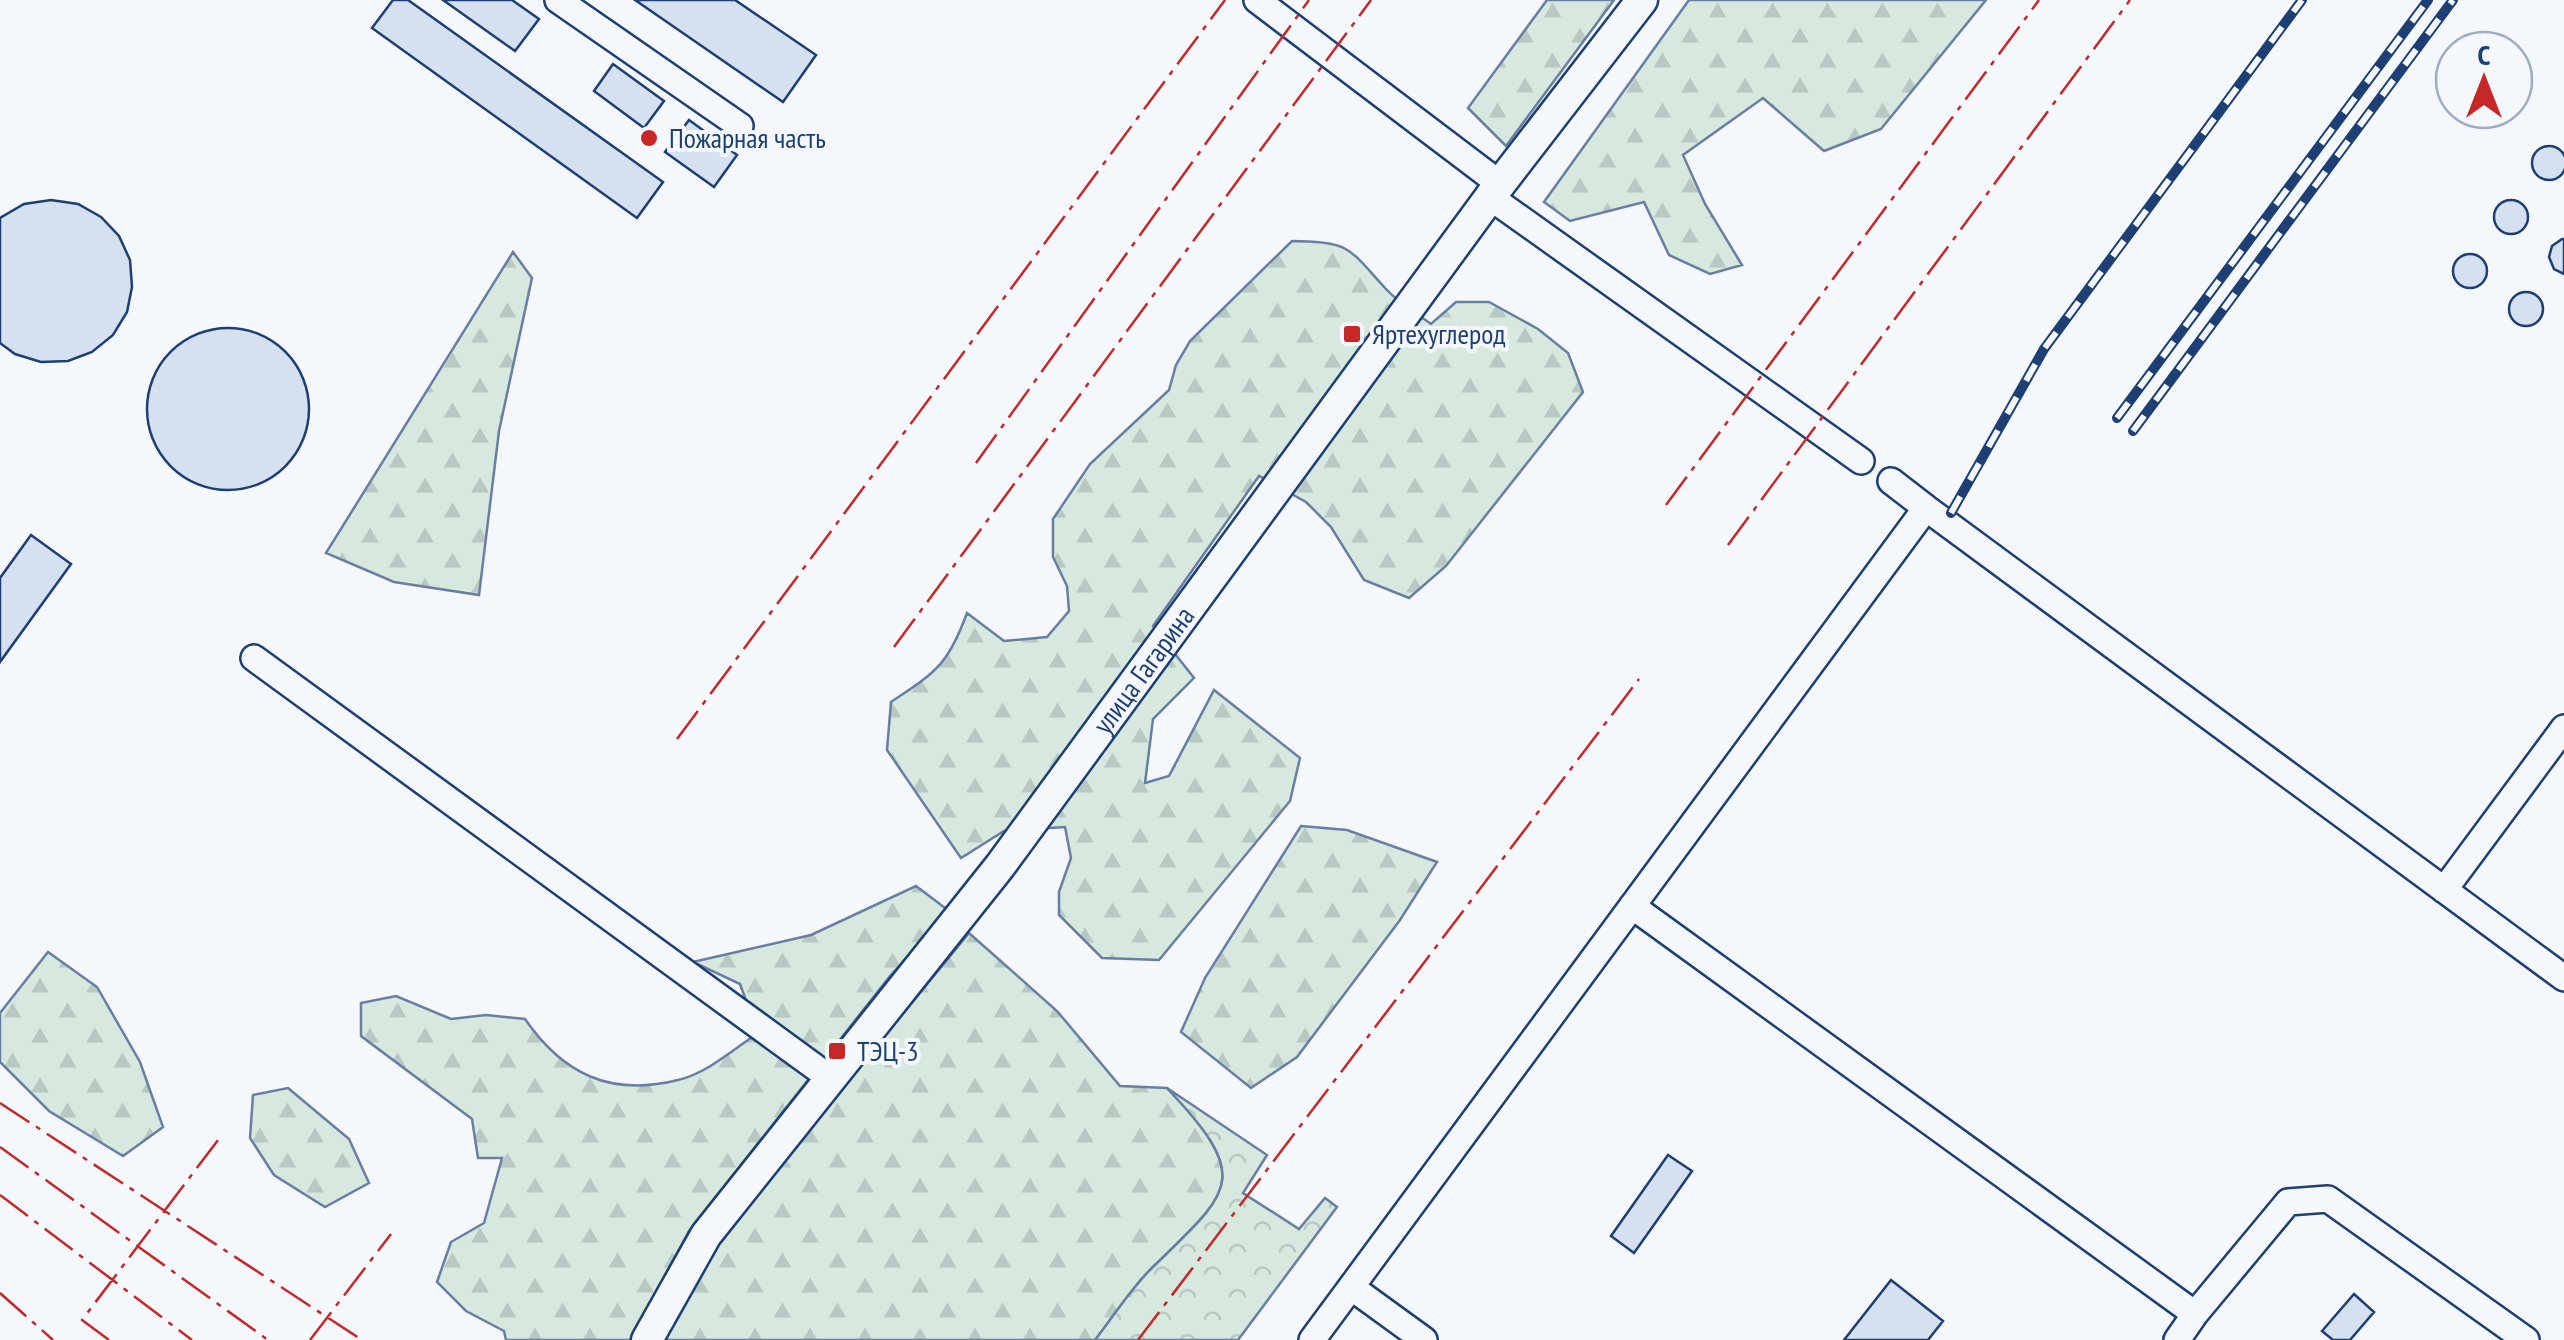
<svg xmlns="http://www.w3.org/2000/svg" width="2564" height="1340" font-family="'PT Sans Narrow',sans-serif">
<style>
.forest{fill:url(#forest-firs);stroke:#687fa3;stroke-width:2.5}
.park{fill:url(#park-crowns);stroke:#687fa3;stroke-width:2.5}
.building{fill:#d5e0f0;stroke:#1d3f73;stroke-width:2.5}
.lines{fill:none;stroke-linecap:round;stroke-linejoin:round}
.minor-casing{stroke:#1d3f73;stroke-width:30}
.major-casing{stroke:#1d3f73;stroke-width:35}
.minor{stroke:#f4f7fb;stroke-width:25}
.major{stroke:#f4f7fb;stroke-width:30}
.rail-casing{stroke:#1d3f73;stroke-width:10}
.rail{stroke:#f4f7fb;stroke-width:6;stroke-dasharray:19;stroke-linecap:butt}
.power{stroke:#c62828;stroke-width:2.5;stroke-dasharray:35 8 5 8;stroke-linecap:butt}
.poi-dot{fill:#c62828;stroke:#f4f7fb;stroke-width:4}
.labels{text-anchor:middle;stroke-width:8;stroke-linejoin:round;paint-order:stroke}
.poi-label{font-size:28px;fill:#1d3f73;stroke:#f4f7fb;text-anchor:start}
.street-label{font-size:28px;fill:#1d3f73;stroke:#f4f7fb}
</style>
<defs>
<pattern id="forest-firs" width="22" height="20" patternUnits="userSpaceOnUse" patternTransform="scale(2.5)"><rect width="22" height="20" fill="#d7e8df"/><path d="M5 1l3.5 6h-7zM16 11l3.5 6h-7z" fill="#b8c8c3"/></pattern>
<pattern id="park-crowns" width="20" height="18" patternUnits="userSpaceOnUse" patternTransform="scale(2.5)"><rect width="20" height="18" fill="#d7e8df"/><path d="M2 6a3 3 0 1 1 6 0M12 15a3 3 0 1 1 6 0" fill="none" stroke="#b8c8c3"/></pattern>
</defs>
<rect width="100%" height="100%" fill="#f4f7fb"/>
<path class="forest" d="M 1547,0 L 1614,0 L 1506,146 L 1468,108 Z
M 1689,0 L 1986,0 L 1881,129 L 1824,151 L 1763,98 L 1683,155 L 1705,204 L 1742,265 L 1710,274 L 1669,255 L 1644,202 L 1570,221 L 1544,202 Z
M 1292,241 C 1351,241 1349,249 1386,289 C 1399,303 1416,313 1431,324 L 1456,302 L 1489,302 L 1538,329 L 1568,353 L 1583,392 L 1446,566 L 1409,598 L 1364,580 L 1331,527 L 1306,502 L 1259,476 L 1153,626 L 1194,678 L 1153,719 L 1145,783 L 1169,776 L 1214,690 L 1300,758 L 1290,801 L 1159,960 L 1102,958 L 1059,915 L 1059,892 L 1071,858 L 1065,827 L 1004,831 L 961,858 L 887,750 L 891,702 C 936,672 948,665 967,613 L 1004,641 L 1047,637 L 1069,611 L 1067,586 L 1053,557 L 1053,519 L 1090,464 L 1169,390 L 1176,365 L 1190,341 Z
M 513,252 L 532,278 L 499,431 L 479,595 L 394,582 L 326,553 Z
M 1301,826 L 1347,830 L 1437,862 L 1400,920 L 1297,1057 L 1251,1088 L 1181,1032 L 1205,978 Z
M 916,886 L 949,911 L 890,976 L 689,1231 L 630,1340 L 506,1340 L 504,1331 L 466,1311 L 437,1282 L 451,1242 L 484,1223 L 502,1158 L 478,1158 L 472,1119 L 361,1036 L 361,1003 L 396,996 L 451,1019 L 486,1015 L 525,1019 C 563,1074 610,1097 678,1080 C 706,1074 734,1049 758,1033 L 740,984 L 693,962 L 811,935 Z
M 969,933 L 1057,1011 L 1120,1086 L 1167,1088 C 1253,1179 1232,1190 1153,1267 C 1131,1288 1114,1316 1095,1340 L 663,1340 L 728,1227 Z
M 48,952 L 97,987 L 140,1062 L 163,1127 L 123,1156 L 49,1111 L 0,1062 L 0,1013 Z
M 288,1088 L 349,1139 L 369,1183 L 325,1207 L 274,1175 L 250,1138 L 253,1095 Z"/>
<path class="park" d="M 1167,1088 L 1267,1155 L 1243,1193 L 1299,1229 L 1325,1198 L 1337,1207 L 1238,1340 L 1095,1340 C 1114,1316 1131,1288 1153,1267 C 1232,1190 1253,1179 1167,1088 Z"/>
<path class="building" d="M 393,0 L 408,0 L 663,182 L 637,218 L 372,28 Z
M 443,0 L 512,0 L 539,19 L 515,51 Z
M 635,0 L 735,0 L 816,55 L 783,102 Z
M 613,64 L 664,101 L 644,128 L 594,91 Z
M 689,120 L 737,155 L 714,187 L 665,152 Z
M2532 163a17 17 0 1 1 34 0a17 17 0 1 1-34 0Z
M2494 217a17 17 0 1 1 34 0a17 17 0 1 1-34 0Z
M 51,200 L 78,204 L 101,217 L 119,236 L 130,260 L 132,287 L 127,312 L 113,335 L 92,352 L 68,361 L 41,362 L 15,354 L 0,343 L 0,218 L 24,204 Z
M 2562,239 L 2564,239 L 2564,274 L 2554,269 L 2549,257 L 2552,246 Z
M2453 271a17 17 0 1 1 34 0a17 17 0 1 1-34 0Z
M2509 309a17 17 0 1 1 34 0a17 17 0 1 1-34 0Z
M147 409a81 81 0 1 1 162 0a81 81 0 1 1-162 0Z
M 31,535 L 71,564 L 0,662 L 0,578 Z
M 1668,1155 L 1692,1171 L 1634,1253 L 1611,1236 Z
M 1891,1280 L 1943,1321 L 1928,1340 L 1844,1340 Z
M 2354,1294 L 2374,1312 L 2350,1340 L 2333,1340 L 2322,1331 Z"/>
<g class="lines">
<defs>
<path id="minor" d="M 558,0 L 740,126
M 1257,0 L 1500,184
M 1490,197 L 1861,461
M 1891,481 L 1926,508
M 254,658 L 830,1078
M 2444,890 L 2564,728
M 1632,906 L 2195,1314 L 2288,1202 L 2328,1199 L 2526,1340
M 1351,1287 L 1424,1340
M 1312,1340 L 1926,508 L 2564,978
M 2177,1340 L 2195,1314"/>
<g id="major">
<path id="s1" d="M 647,1340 L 706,1235 L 1000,866 L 1490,197 L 1642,0"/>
</g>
</defs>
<use href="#minor" class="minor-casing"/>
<use href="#major" class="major-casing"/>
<use href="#minor" class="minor"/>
<use href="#major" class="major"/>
<defs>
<path id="rail" d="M 2117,418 L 2428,0
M 2133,431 L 2453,0
M 1951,513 L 2044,349 L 2302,0"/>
</defs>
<use href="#rail" class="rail-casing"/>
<use href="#rail" class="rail"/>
<path class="power" d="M 976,463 L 1309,0
M 1666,505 L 2039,0
M 1728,545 L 2130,0
M 894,647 L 1371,0
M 677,739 L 1225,0
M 0,1103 L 362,1340
M 0,1147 L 268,1340
M 0,1195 L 192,1340
M 0,1293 L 53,1340
M 109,1340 L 82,1320 L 218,1140
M 310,1340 L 391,1234
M 1138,1340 L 1639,679"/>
</g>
<g class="poi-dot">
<circle cx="649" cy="138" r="10"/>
<rect x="1342" y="324" width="20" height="20" rx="5"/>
<rect x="827" y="1041" width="20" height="20" rx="5"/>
</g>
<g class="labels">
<g class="poi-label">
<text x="669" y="148">Пожарная часть</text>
<text x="1372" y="344">Яртехуглерод</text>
<text x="857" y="1061">ТЭЦ-3</text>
</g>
<g class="street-label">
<text dy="10" stroke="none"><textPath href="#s1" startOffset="835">улица Гагарина</textPath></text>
</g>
</g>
<g transform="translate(2484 80)"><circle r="48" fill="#f4f7fb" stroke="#9eadc5" stroke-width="2.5"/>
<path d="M0-8L18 38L0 25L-18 38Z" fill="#c62828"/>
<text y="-15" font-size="28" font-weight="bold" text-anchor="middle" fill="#1d3f73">С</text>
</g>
</svg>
